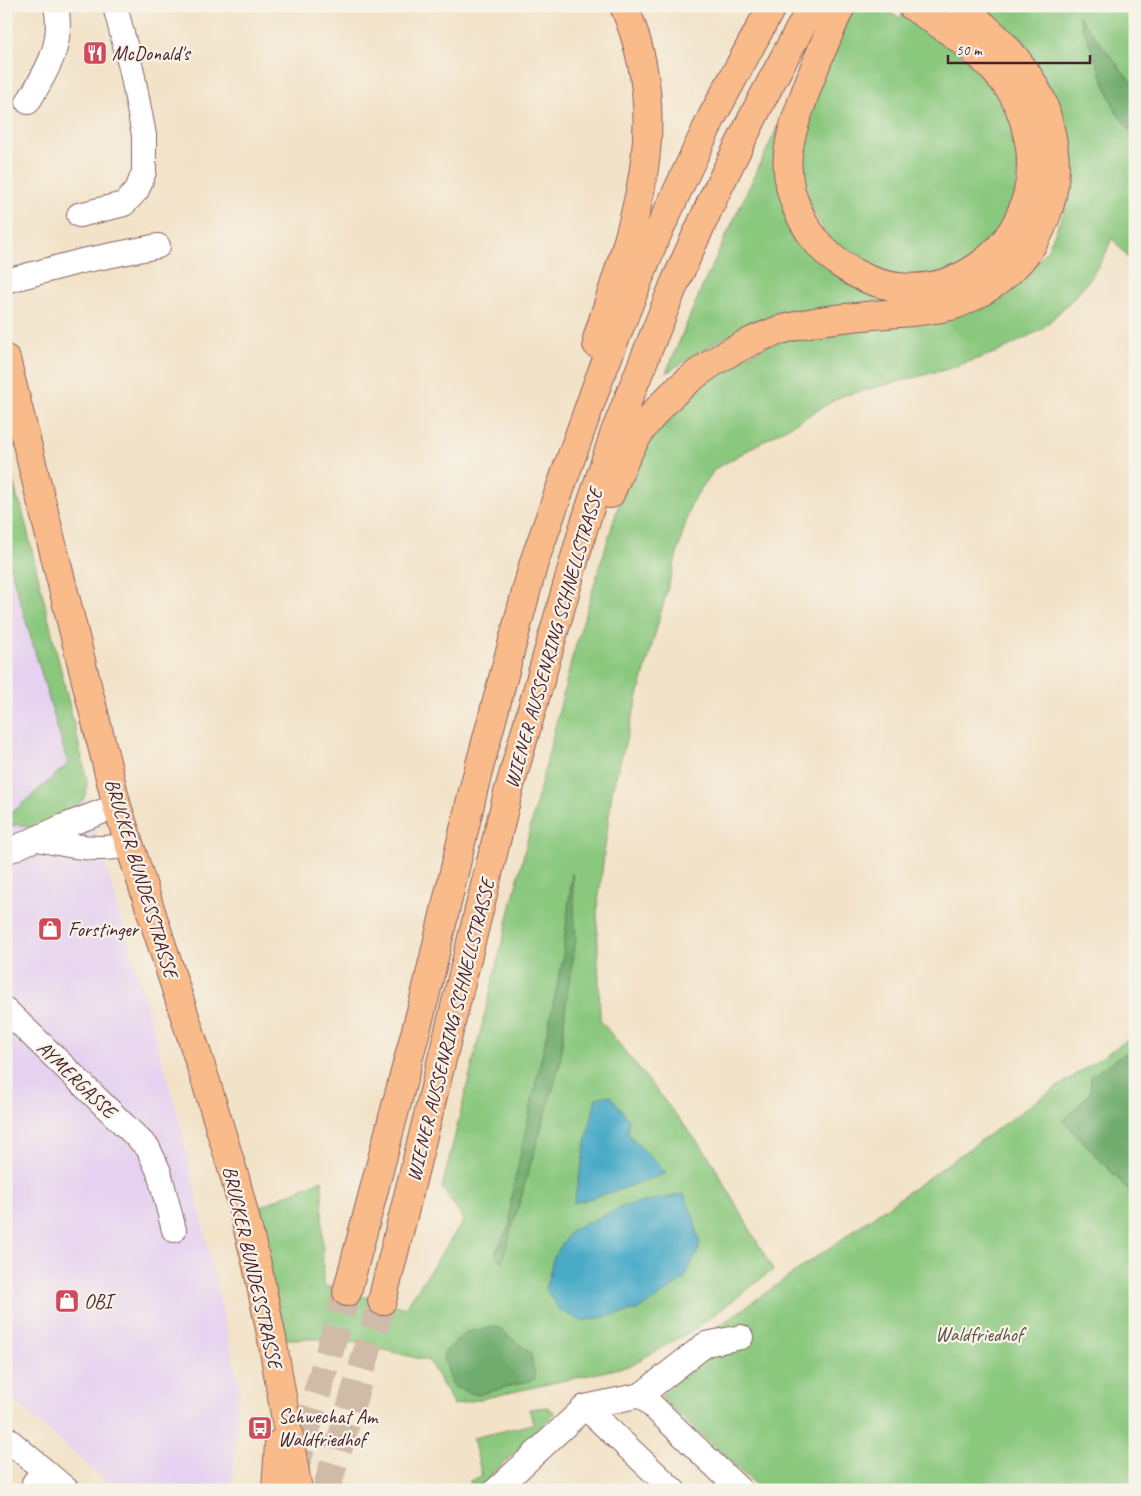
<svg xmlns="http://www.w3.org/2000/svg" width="1141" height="1496" font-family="Caveat,sans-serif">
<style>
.built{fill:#e6d2f0}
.green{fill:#8ac87e;stroke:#6a7454}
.forest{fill:#6fac6d;stroke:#5c664c}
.water{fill:#48aac7;stroke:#496479}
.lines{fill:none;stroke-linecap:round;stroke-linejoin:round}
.highway-tunnel{stroke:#d0bba8;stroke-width:28;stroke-dasharray:28 14;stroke-linecap:butt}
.minor-casing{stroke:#856362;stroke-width:26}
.major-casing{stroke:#856362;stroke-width:30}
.highway-casing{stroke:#856362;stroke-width:30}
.minor{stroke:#fff;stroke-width:24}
.major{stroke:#fabb8b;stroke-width:28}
.highway{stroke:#fabb8b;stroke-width:28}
.labels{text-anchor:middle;stroke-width:4.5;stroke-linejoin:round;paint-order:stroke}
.poi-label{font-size:20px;fill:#4a1f2b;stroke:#f7f3e8;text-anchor:start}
.street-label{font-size:20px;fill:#4a1f2b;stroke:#f7f3e8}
.park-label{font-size:20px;fill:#5d5244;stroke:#f7f3e8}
</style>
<rect width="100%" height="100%" fill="#f7f3e8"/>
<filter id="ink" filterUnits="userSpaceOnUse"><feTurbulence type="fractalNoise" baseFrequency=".02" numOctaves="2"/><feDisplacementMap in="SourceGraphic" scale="10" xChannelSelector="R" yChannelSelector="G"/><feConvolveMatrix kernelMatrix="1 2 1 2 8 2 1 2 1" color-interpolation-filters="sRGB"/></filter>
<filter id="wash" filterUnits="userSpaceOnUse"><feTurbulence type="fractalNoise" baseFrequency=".0096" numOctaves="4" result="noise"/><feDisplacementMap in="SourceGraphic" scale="20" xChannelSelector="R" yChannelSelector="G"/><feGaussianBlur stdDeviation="1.12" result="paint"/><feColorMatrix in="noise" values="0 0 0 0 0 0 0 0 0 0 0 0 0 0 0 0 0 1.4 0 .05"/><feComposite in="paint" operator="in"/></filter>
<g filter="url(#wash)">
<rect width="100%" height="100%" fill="#f2e2c7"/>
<path class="built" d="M 8,528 L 179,1119 L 239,1385 L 232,1487 L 229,1490 L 116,1490 L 6,1394 L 6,530 Z"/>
<path class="green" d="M 855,6 C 870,6 887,10 900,18 L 904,11 L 977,66 L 1009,107 L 1021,144 L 1013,209 L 976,261 L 937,274 L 902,277 L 874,271 L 837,249 L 806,202 L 798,166 L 808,117 L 830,54 Z
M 982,6 L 1126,6 L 1135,17 L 1135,87 L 1079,17 L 1116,112 L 1135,136 L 1135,266 L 1112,238 L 1105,255 L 1092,276 L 1073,299 L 1042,329 L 1000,351 L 948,369 L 842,396 L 715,469 L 691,503 L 612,791 L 597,911 L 600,1020 L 708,1155 L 773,1270 L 695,1329 L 629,1366 L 454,1405 L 429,1361 L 356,1343 L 317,1339 L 286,1339 L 256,1209 L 290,1193 L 322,1180 L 323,1285 L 405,1308 L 464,1220 L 442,1188 L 572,658 L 620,500 L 650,433 L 706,376 L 772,343 L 992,301 L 1025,276 L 1048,249 L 1064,212 L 1072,166 L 1068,128 L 1035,64 L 1001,21 Z
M 778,126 L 781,192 L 799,237 L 907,298 L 907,303 L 831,307 L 779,313 L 722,339 L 666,373 L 702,287 Z
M 6,447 L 17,498 L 21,505 L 84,766 C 85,772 87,779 87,786 C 87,810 51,821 33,829 C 23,824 17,823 6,828 L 6,818 L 68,764 L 6,553 Z
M 1135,1035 L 1135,1051 L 1126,1053 L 1064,1121 L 1135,1197 L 1135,1490 L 761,1490 L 660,1397 L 710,1350 L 702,1338 L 1042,1097 Z
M 547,1407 L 554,1412 L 554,1414 L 476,1490 L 471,1490 L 469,1481 L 482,1477 L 473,1438 L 533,1424 L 529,1409 Z"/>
<path class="forest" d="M 1078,15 L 1135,87 L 1135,136 L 1116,112 Z
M 572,873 L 576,941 L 567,994 L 560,1064 L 502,1262 L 495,1254 L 510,1224 L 511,1198 L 562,963 Z
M 1135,1051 L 1135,1197 L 1064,1121 L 1090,1094 L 1091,1076 L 1126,1053 Z
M 497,1327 L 531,1353 L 535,1379 L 478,1395 L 453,1387 L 443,1354 L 466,1332 Z"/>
<path class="water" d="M 610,1095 L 628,1119 L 628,1134 L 666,1173 L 619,1190 L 574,1203 L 587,1138 L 596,1098 Z
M 684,1194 L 694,1219 L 700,1246 L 684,1279 L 650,1303 L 634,1311 L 582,1321 L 559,1310 L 546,1289 L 553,1259 L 571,1230 L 625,1206 Z"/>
</g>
<g filter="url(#ink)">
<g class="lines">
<path class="highway-tunnel" d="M 293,1475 L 347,1292
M 326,1490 L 382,1301"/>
<defs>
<path id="minor" d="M 28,102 C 47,71 64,44 56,6
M 79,215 L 124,204 L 137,190 L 144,172 L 144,135 L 132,72 L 115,6
M 6,281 L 82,261 L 158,246
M 38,839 C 68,845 99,853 129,844
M 6,852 L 64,826 L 117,806
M 6,1010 L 148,1148 L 159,1172 L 174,1230
M 641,1395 L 740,1490
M 585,1407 L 673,1490
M 6,1438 L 67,1490
M 33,1490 L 34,1483 L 44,1470
M 496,1490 L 585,1407 L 641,1395 L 706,1344 L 741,1337"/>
<path id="major" d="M 6,359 L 117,806 L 206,1082 L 235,1178 L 257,1265 L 272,1339 L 298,1490
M 276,1490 L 279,1444"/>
<path id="highway" d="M 841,6 C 826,39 812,72 801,105 C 795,121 790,137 788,153 C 785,185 797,217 817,242 C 825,252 834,260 845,267 C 934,326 1043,251 1030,147 C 1027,129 1022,110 1012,93 C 988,55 949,30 912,6
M 597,344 L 597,339 C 633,225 675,125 624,6
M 610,494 C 618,476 625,456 635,440 C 661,397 705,363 750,342 C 792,321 840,318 887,314 C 909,312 933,311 954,305 C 964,302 974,296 983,291 C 1042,256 1067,191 1049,125 C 1047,117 1045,107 1041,99 C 1024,61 992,31 960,6
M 347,1292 L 425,996 L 474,787 L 534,562 L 598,382 L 653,243 L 712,117 L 772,6
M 382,1301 L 508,793 L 584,526 L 615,432 L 674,285 L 715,194 L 761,101 L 812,6"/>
</defs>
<use href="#minor" class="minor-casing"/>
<use href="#major" class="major-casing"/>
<use href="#highway" class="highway-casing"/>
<use href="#minor" class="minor"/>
<use href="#major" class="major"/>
<use href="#highway" class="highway"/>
</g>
</g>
<defs>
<symbol id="restaurant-square" viewBox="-11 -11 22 22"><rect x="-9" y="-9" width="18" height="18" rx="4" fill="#d1495b" stroke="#f7f3e8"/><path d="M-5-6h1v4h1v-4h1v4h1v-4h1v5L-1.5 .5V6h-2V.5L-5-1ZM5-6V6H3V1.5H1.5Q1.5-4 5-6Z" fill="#fff"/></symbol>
<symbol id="shop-square" viewBox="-11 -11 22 22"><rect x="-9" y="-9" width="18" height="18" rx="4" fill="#d1495b" stroke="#f7f3e8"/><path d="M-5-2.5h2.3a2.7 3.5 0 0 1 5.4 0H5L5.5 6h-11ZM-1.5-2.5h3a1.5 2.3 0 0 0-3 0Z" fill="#fff"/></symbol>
<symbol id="bus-square" viewBox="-11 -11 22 22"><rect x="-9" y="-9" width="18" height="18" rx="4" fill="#d1495b" stroke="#f7f3e8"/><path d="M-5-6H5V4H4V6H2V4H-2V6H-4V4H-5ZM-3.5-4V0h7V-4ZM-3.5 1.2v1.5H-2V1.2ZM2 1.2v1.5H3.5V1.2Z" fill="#fff"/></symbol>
</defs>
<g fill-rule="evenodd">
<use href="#restaurant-square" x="81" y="39" width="28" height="28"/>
<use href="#shop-square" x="36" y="915" width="28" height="28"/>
<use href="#shop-square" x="53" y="1287" width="28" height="28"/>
<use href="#bus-square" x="246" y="1414" width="28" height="28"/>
</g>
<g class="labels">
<g class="poi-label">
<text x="112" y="60">McDonald's</text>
<text x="68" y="936">Forstinger</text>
<text x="84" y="1308">OBI</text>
<text x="278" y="1423">Schwechat Am<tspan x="278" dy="23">Waldfriedhof</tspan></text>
</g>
<g class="street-label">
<text transform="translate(553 638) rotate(-74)" y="7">WIENER AUSSENRING SCHNELLSTRASSE</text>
<text transform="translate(142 878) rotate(73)" y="7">BRUCKER BUNDESSTRASSE</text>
<text transform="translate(450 1030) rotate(-76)" y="7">WIENER AUSSENRING SCHNELLSTRASSE</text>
<text transform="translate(77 1079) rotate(44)" y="7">AYMERGASSE</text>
<text transform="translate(253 1267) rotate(77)" y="7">BRUCKER BUNDESSTRASSE</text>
</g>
<g class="park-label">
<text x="979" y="1341">Waldfriedhof</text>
</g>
</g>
<rect width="1141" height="1496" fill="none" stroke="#f7f3e8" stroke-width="25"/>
<path d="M948 55v8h142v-8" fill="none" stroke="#4a1f2b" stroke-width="2.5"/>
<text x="956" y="55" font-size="15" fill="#4a1f2b" stroke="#f7f3e8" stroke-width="4" paint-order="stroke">50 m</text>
</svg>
